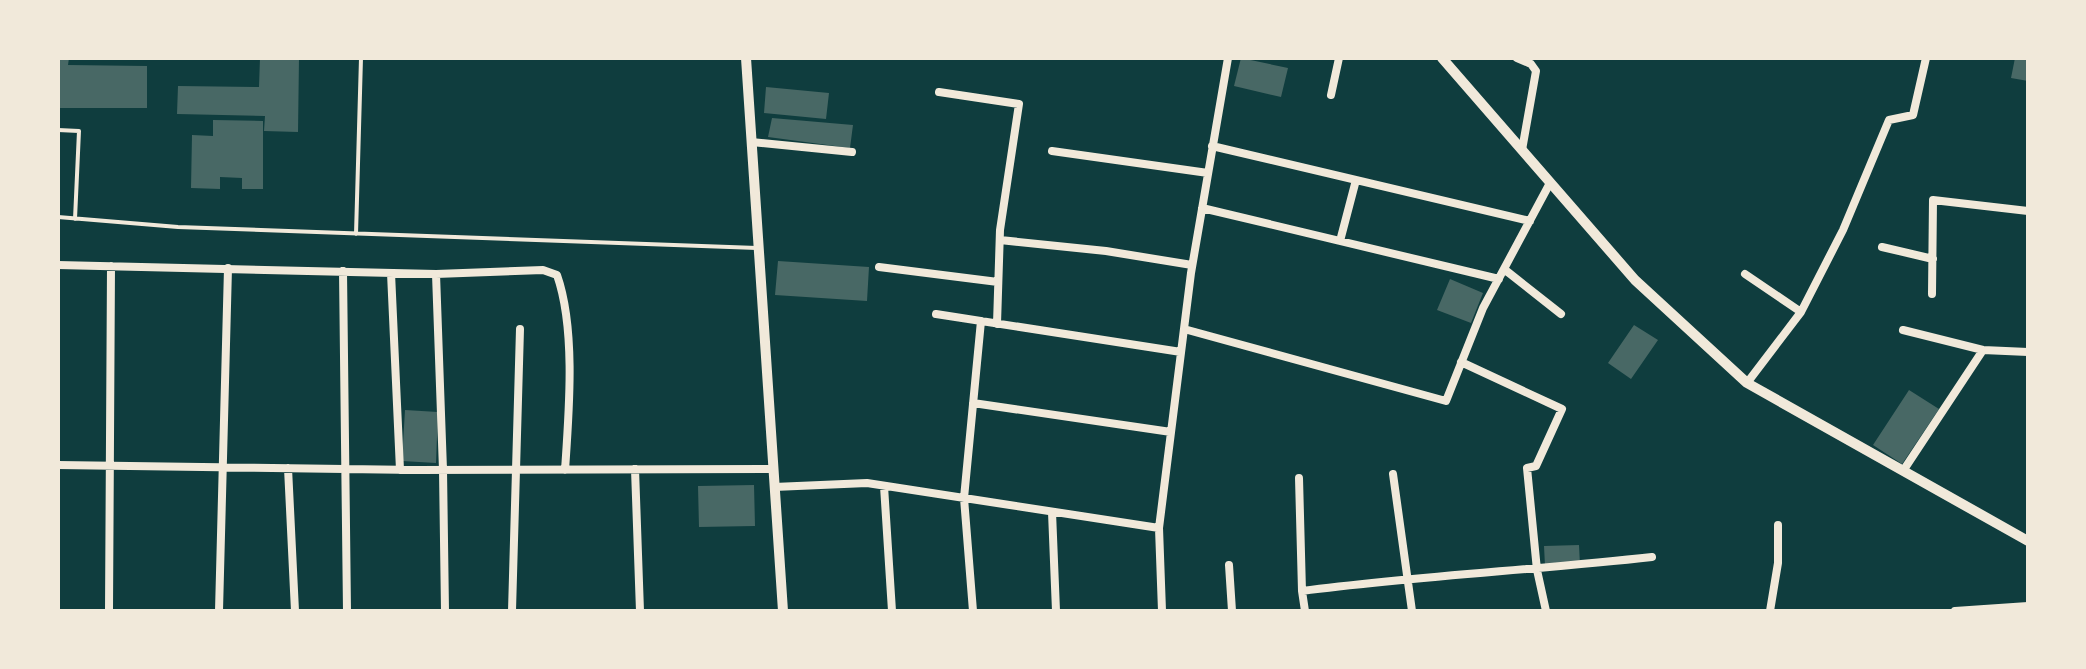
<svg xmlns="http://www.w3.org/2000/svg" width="2086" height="669" font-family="'Exo 2',sans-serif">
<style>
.building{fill:#486865}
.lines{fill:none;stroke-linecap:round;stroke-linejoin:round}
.service{stroke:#f1e9da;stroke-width:4}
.minor{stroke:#f1e9da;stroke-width:8}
.tertiary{stroke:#f1e9da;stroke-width:10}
</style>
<rect width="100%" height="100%" fill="#0f3d3e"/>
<path class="building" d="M 59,58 L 69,58 L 68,65 L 147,66 L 147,108 L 58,108 Z
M 260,58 L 299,58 L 298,132 L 264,131 L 265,116 L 177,114 L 178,86 L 259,87 Z
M 1241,58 L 1288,68 L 1281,97 L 1234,86 Z
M 2015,58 L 2028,58 L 2028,81 L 2011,78 Z
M 766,87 L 829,93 L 826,119 L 764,113 Z
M 772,118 L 853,125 L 850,148 L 768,137 Z
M 213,120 L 263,121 L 263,189 L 242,189 L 242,178 L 220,177 L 220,189 L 191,188 L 192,135 L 213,136 Z
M 778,261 L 869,267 L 867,301 L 775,295 Z
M 1450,279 L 1483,293 L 1471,323 L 1437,310 Z
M 1634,325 L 1658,340 L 1631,379 L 1608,363 Z
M 1909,390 L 1939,409 L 1902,464 L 1873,445 Z
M 405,410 L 438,412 L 436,463 L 402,461 Z
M 754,485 L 755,526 L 699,527 L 698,486 Z
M 1579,545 L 1580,565 L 1545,566 L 1544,546 Z"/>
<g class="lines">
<path class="service" d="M 58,130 L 79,131 L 75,219
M 58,217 L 178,227 L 757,248
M 356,234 L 361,58"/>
<path class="minor" d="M 1517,58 L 1531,64 L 1536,71 L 1522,150
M 939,92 L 1019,104 L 1000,230 L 997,324
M 1331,95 L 1339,58
M 751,142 L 852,152
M 1212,146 L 1530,221
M 1052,151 L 1208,173
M 1202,208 L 1499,279
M 1000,240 L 1106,251 L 1192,265
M 1340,241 L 1356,180
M 1882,247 L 1933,259
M 58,265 L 436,274 L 543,270 L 557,275 C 576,329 569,412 565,470
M 879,267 L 998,282
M 1504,269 L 1561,314
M 343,271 L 347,611
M 391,273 L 400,470
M 436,274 L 443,470 L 445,611
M 1745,274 L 1801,312
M 1932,294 L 1933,200 L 2028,211
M 936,314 L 1181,352
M 1184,329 L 1446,401 L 1483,308 L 1550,183
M 1903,330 L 1983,350 L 2028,352
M 1461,362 L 1562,409 L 1536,466 L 1527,468 L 1537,570 L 1546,611
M 1747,383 L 1801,312 L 1843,230 L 1889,120 L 1913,115 L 1926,58
M 973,403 L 1171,432
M 58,465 L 417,470 L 772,469
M 288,468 L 295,611
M 635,469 L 640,611
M 1903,471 L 1983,350
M 1393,474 L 1412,611
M 1299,478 L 1302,591 L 1305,611
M 884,486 L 892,611
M 774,487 L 867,483 L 1159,528
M 1052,512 L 1056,611
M 1229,565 L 1232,611
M 1302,591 C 1418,576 1535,570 1652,557
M 109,611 L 111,266
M 219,611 L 228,268
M 512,611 L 520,329
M 973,611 L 964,498 L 981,321
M 1162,611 L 1159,528 L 1191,273 L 1228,58
M 1770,611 L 1778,563 L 1778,525
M 1955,611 L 2028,606"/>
<path class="tertiary" d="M 746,58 L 783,611
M 1442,58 L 1635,280 L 1747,383 L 2028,541"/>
</g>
<rect width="2086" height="669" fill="none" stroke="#f1e9da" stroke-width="120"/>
</svg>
